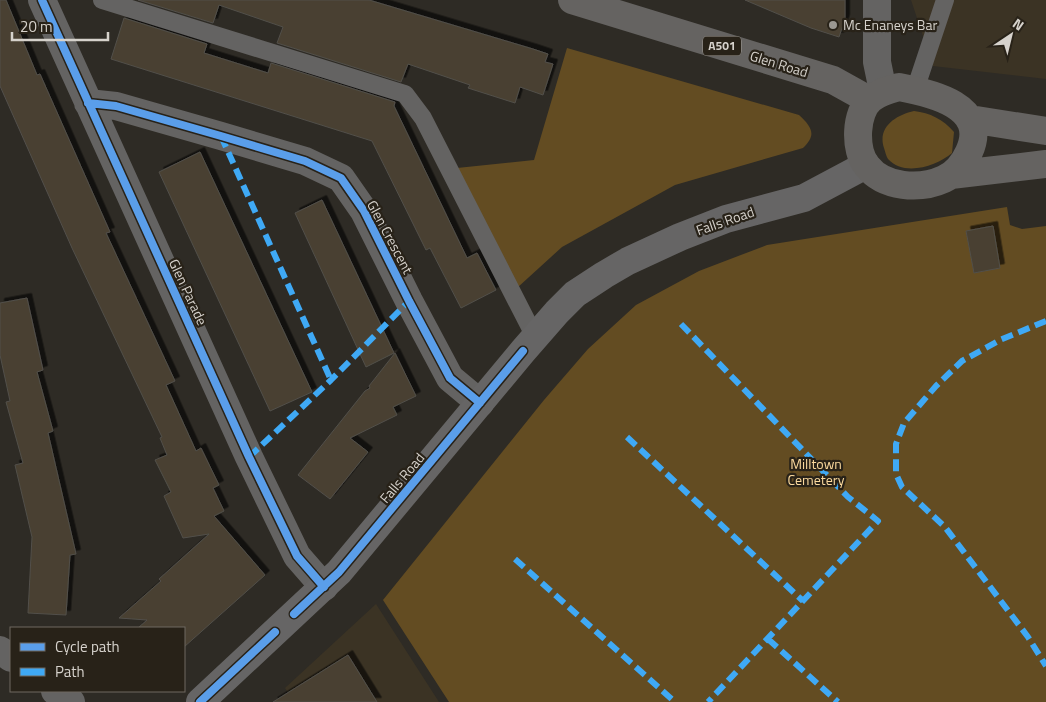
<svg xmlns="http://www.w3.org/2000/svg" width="1046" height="702" font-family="'Titillium Web',sans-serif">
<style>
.built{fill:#3b3324}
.green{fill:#634c22}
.building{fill:#484131;stroke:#524f4a;filter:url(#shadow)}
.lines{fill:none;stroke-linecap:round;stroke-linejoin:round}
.lane{stroke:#646362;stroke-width:18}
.street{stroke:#646362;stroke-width:28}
.secondary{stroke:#666565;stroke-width:28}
.primary{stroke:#656361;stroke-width:28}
.quiet{stroke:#3fa9f5;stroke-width:6;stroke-dasharray:12 6;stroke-linecap:butt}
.cycleway-casing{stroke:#282218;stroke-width:11}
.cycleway{stroke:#5a9eea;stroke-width:8}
.poi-dot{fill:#9b9892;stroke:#282218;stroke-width:2}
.labels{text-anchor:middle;stroke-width:4.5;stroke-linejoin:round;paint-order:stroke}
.shield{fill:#282218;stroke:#a29d96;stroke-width:1}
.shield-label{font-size:12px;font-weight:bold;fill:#d6d2cc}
.poi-label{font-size:14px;fill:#d6d2cc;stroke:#282218;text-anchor:start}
.street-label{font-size:14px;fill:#d6d2cc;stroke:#282218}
.park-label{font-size:14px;fill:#fcda9e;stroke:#282218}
</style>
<defs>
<filter id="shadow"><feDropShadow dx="4.5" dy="-4.5" stdDeviation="0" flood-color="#0009"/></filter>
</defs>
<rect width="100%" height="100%" fill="#2e2b25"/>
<path class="built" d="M 911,0 L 1046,0 L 1046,79 L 933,66 Z
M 376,604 L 439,702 L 281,702 L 290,696 L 285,688 Z"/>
<path class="green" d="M 567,48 L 799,115 C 812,127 817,135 803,148 L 675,185 L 562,247 L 517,288 L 457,168 L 534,160 Z
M 914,111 C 930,113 943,119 954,132 L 952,153 C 937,166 904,177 888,159 C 886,156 885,151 884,148 C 877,127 896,115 914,111 Z
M 1007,207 L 1010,225 L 1022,229 L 1046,226 L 1046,702 L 449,702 L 383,600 L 544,400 L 588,349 L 636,305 L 699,271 L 767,245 Z"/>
<path class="building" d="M 0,0 L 6,0 L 37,75 L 40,74 L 110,232 L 106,233 L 175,381 L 166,385 L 196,451 L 201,448 L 219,485 L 213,488 L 224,511 L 214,516 L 265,575 L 184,647 L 184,628 L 138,628 L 147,620 L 119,618 L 161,581 L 159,579 L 209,534 L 183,538 L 164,496 L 171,492 L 155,460 L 167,455 L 160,438 L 162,437 L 72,248 L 0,86 Z
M 138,0 L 369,0 L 533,49 L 548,54 L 545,62 L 553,64 L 543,95 L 520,87 L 515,103 L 468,88 L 470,85 L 408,64 L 401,82 L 277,43 L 283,27 L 219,5 L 213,23 Z
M 745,0 L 845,0 L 845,19 L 839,37 L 811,28 Z
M 124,18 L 207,44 L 204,53 L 268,73 L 271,63 L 395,102 L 394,106 L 467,258 L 477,253 L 496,290 L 461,308 L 430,248 L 426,250 L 372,141 L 111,59 Z
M 200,152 L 312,392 L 270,411 L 159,172 Z
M 322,200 L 394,353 L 366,367 L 295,213 Z
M 993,226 L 1000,268 L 974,273 L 966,231 Z
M 27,298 L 43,370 L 37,372 L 53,431 L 48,433 L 76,554 L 70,555 L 66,615 L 28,613 L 32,537 L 15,465 L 23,463 L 6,402 L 10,401 L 0,355 L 0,303 Z
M 395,353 L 416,396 L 393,407 L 397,415 L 350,438 L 368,452 L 330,499 L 298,475 L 365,391 L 370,388 L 369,386 Z
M 348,655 L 377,702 L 273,702 Z"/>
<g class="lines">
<path class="lane" d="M 102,0 L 405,94 L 423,118 L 535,337
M 915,90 L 945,0"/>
<path class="street" d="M 42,0 L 249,457 L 297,556 L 324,587
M 877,0 L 877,62 L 883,91
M 88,103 L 116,106 L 221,136 L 305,161 L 341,178 L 364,211 L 409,301 L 450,378 L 480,403
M 0,650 L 11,658
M 55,691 L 71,702"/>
<path class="secondary" d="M 200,702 L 339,572 L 523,351 L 557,312 L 575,294 L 604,275 L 628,261 L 680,237 L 726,219 L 804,198 L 866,165"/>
<path class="primary" d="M 572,0 L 833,80 L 869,100
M 899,87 C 931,93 990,106 969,152 C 964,163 955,174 944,179 C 920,190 884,188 867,166 C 854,150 855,112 871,99 C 879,92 888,90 899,87 Z
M 970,119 L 1046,131
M 951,175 L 1046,164"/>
<path class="quiet" d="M 221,136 L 331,380
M 1046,321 L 1000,340 L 962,361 L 936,386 L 904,423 L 896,444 L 896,474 L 902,487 L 945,527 L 1028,637 L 1046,666
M 681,324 L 848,497 L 878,521 L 708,702
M 627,437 L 803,601
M 249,457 L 331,380 L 409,301
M 515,559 L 675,702
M 768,639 L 838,702"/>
<defs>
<path id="cycleway" d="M 42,0 L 249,457 L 297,556 L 324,587
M 88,103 L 116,106 L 221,136 L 305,161 L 341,178 L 364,211 L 409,301 L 450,378 L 480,403
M 294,614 L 339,572 L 523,351
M 200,702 L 275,632"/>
</defs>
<use href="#cycleway" class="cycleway-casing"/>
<use href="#cycleway" class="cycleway"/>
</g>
<circle class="poi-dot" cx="833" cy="25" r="5"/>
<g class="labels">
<rect class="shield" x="703" y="36.5" width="38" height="19" rx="4"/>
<g class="shield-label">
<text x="722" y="50">A501</text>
</g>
<g class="poi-label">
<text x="843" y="30">Mc Enaneys Bar</text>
</g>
<g class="street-label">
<text transform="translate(779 64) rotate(17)" y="5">Glen Road</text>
<text transform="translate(725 221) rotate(-19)" y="5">Falls Road</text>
<text transform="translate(390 237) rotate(62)" y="5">Glen Crescent</text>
<text transform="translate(188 292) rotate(65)" y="5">Glen Parade</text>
<text transform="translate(402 478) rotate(-50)" y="5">Falls Road</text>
</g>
<g class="park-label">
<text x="816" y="469">Milltown<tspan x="816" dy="16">Cemetery</tspan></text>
</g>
</g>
<rect x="10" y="627" width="175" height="65" fill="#282218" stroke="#6e6860"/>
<rect x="20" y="643" width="25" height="8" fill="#5a9eea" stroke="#6e6860"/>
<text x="55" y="652" font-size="15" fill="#d6d2cc">Cycle path</text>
<rect x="20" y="668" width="25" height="8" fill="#3fa9f5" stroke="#6e6860"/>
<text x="55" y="677" font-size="15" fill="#d6d2cc">Path</text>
<g transform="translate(1011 35) rotate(35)" stroke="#282218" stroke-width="4" paint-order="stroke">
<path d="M0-4L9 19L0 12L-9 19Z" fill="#d6d2cc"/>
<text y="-8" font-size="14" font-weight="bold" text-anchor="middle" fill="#d6d2cc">N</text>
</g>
<path d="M12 32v8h96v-8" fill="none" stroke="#d6d2cc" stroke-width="2.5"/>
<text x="20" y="32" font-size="15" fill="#d6d2cc" stroke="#282218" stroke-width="4" paint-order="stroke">20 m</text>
</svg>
